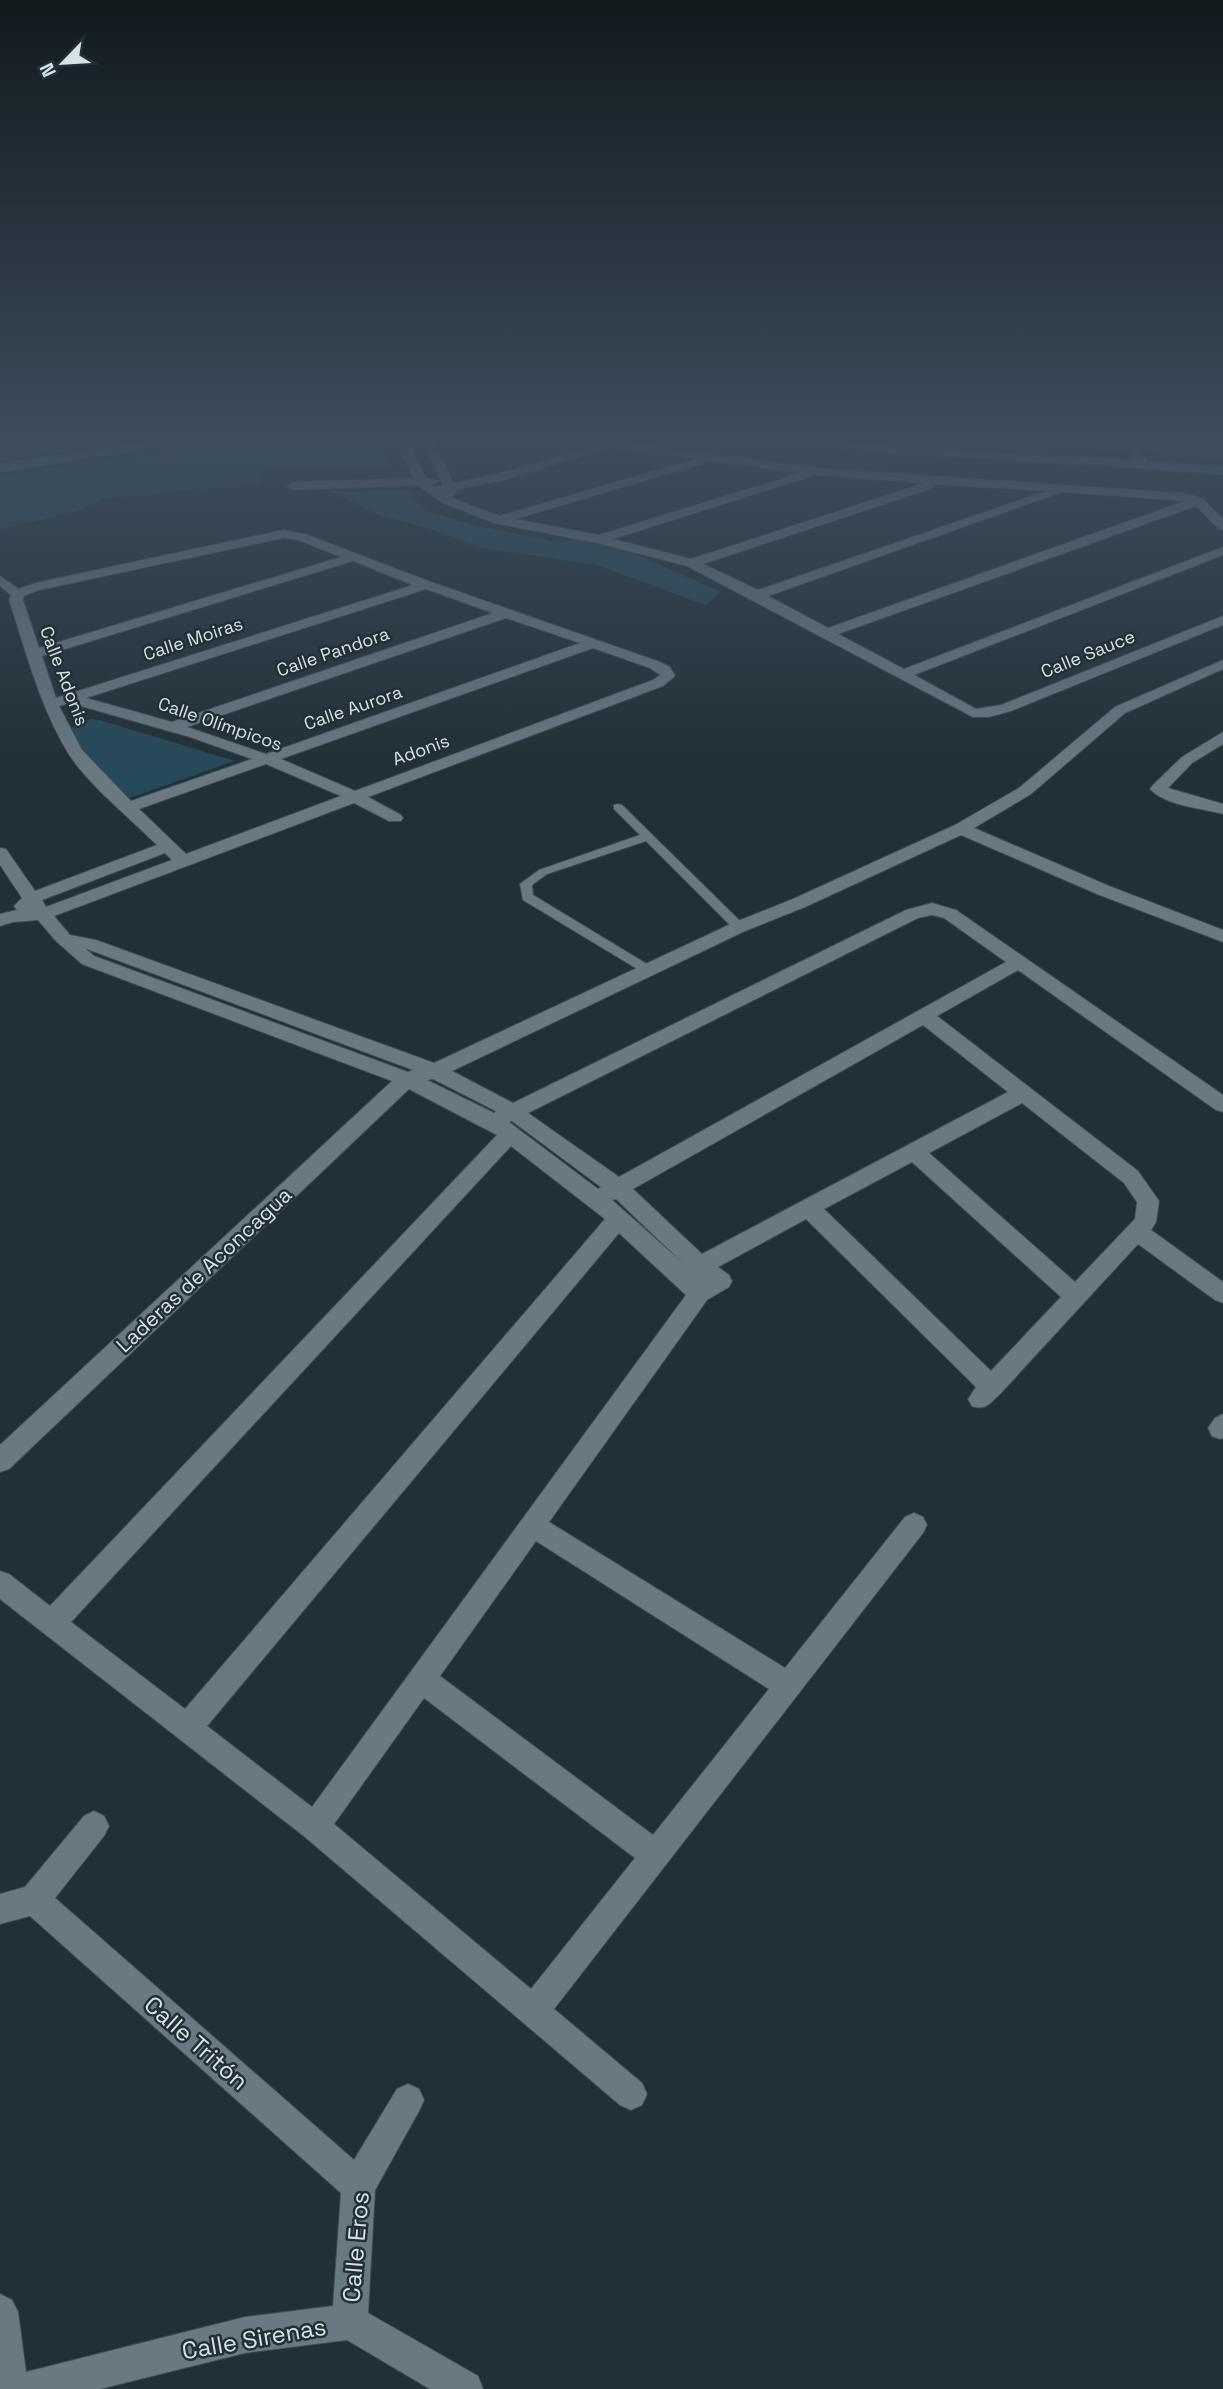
<svg xmlns="http://www.w3.org/2000/svg" width="1223" height="2389" font-family="'Space Grotesk',sans-serif">
<style>
.green{fill:#26495a}
.lines{fill:none;stroke-linecap:round;stroke-linejoin:round}
.lane-casing{stroke:#3f4c52;stroke-width:2}
.street-casing{stroke:#3f4c52;stroke-width:2}
.secondary-casing{stroke:#3f4c52;stroke-width:2}
.lane{fill:#697982;fill-rule:evenodd}
.street{fill:#697982;fill-rule:evenodd}
.secondary{fill:#5880a3;fill-rule:evenodd}
.labels{text-anchor:middle;stroke-width:5;stroke-linejoin:round;paint-order:stroke}
.far-street-label{font-size:18px;fill:#d8e1e6;stroke:#212f36}
.street-label{font-size:21px;fill:#d8e1e6;stroke:#212f36}
.near-street-label{font-size:24px;fill:#d8e1e6;stroke:#212f36}
</style>
<rect width="100%" height="100%" fill="#212f36"/>
<path class="green" d="M 0,437 L 152,437 L 0,461 Z
M 265,437 L 383,437 L 392,466 L 264,469 L 259,483 L 101,499 L 82,510 L 0,529 L 0,476 Z
M 941,437 L 1223,437 L 1223,458 L 1207,458 Z
M 331,491 L 408,491 L 426,511 L 478,526 L 551,541 L 601,539 L 721,592 L 705,605 L 597,565 L 476,547 L 434,530 L 379,515 Z
M 91,719 L 100,720 L 235,761 L 124,800 L 82,753 L 70,728 Z"/>
<g class="lines">
<defs>
<path id="lane" d="M 54,437 L 77,437 L 35,444 L 31,442 Z
M 618,804 L 622,805 L 743,924 L 743,930 L 735,930 L 646,841 L 547,874 L 532,885 L 533,895 L 652,967 L 654,970 L 652,973 L 644,973 L 523,900 L 520,884 L 539,870 L 640,835 L 614,809 L 614,805 Z"/>
<path id="street" d="M 393,437 L 405,437 L 426,478 L 439,481 L 431,485 L 434,487 L 443,485 L 420,437 L 432,437 L 454,483 L 498,474 L 599,445 L 560,437 L 592,437 L 817,468 L 1182,493 L 1202,498 L 1223,519 L 1223,530 L 1219,529 L 1196,506 L 838,634 L 904,669 L 1223,547 L 1223,555 L 914,675 L 976,709 L 1001,705 L 1223,616 L 1223,625 L 1011,711 L 989,717 L 973,717 L 687,566 L 597,543 L 494,523 L 443,503 L 418,485 L 293,490 L 287,486 L 293,482 L 414,478 ZM 611,447 L 696,459 L 499,516 L 452,498 L 457,489 L 504,480 ZM 706,460 L 800,473 L 599,535 L 515,519 L 705,463 ZM 815,475 L 924,483 L 691,559 L 613,539 ZM 934,484 L 1046,491 L 758,590 L 703,564 L 933,488 ZM 1062,492 L 1185,501 L 828,628 L 768,596 Z
M 942,437 L 954,437 L 962,453 L 960,455 L 952,455 Z
M 1116,437 L 1128,437 L 1147,460 L 1147,464 L 1139,464 Z
M 283,530 L 305,534 L 431,582 L 660,662 L 670,667 L 675,676 L 663,686 L 368,797 L 401,815 L 403,818 L 401,821 L 389,821 L 354,803 L 54,916 L 70,935 L 96,940 L 434,1063 L 733,923 L 793,899 L 955,825 L 1019,788 L 1115,707 L 1223,660 L 1223,669 L 1125,713 L 1031,794 L 974,828 L 1109,886 L 1223,930 L 1223,942 L 1097,894 L 961,835 L 805,907 L 745,931 L 452,1071 L 513,1103 L 906,910 L 932,903 L 956,910 L 1223,1095 L 1223,1112 L 1216,1110 L 1018,970 L 937,1016 L 1138,1171 L 1159,1201 L 1156,1222 L 1151,1230 L 1223,1282 L 1223,1303 L 1215,1300 L 1138,1244 L 1000,1394 C 990,1403 986,1411 972,1406 L 968,1399 L 976,1387 L 806,1219 L 718,1267 L 729,1275 L 732,1281 L 729,1287 L 707,1300 L 549,1522 L 785,1668 L 905,1517 L 914,1513 L 923,1517 L 927,1525 L 923,1533 L 554,2009 L 642,2083 L 647,2094 L 642,2105 L 631,2110 L 620,2105 L 305,1837 L 0,1599 L 0,1571 L 9,1574 L 50,1606 L 497,1135 L 409,1089 L 9,1469 L 0,1472 L 0,1445 L 392,1081 L 82,964 L 56,941 L 38,920 L 13,922 L 0,926 L 0,914 L 17,910 L 14,906 L 22,898 L 0,865 L 0,848 L 6,849 L 35,891 L 157,845 C 130,818 86,783 67,751 C 39,704 26,651 9,600 L 11,595 L 0,586 L 0,576 L 19,589 L 35,583 ZM 283,538 L 298,540 L 341,557 L 39,648 L 23,600 L 24,596 L 39,590 ZM 353,561 L 413,585 L 56,698 L 42,656 ZM 426,589 L 493,613 L 172,722 L 86,698 ZM 506,618 L 580,643 L 266,754 L 187,727 ZM 593,648 L 650,668 L 660,675 L 653,680 L 355,791 L 281,759 ZM 70,703 L 190,737 L 252,759 L 131,801 L 82,750 L 59,706 ZM 266,764 L 341,796 L 186,854 L 139,809 ZM 165,853 L 172,860 L 46,907 L 42,900 ZM 932,915 L 944,918 L 1006,962 L 619,1177 L 528,1113 L 918,918 ZM 86,949 L 87,949 L 413,1070 L 408,1072 L 94,956 ZM 923,1025 L 1008,1092 L 702,1254 L 633,1189 ZM 433,1079 L 496,1111 L 494,1113 L 427,1080 ZM 1022,1103 L 1124,1183 L 1137,1202 L 1135,1219 L 1075,1282 L 929,1153 ZM 512,1121 L 601,1187 L 598,1189 L 509,1122 ZM 511,1146 L 605,1219 L 185,1709 L 71,1622 ZM 912,1162 L 1061,1297 L 991,1371 L 824,1209 ZM 616,1199 L 684,1264 L 612,1200 ZM 619,1233 L 686,1295 L 312,1807 L 207,1726 ZM 536,1541 L 769,1689 L 653,1835 L 440,1676 ZM 424,1698 L 635,1858 L 531,1989 L 334,1824 Z
M 1223,732 L 1223,744 L 1192,763 L 1168,788 L 1223,804 L 1223,814 C 1201,808 1166,806 1150,789 L 1152,786 L 1182,757 Z
M 1223,1414 L 1223,1438 L 1220,1439 L 1212,1436 L 1208,1428 L 1215,1418 Z
M 94,1811 L 104,1816 L 109,1826 L 104,1836 L 55,1898 L 354,2160 L 397,2089 L 408,2084 L 419,2089 L 424,2100 L 419,2111 L 375,2190 L 368,2313 L 478,2376 L 483,2389 L 430,2389 L 347,2340 L 245,2353 L 100,2389 L 0,2389 L 0,2294 L 12,2300 L 18,2312 L 26,2372 L 245,2317 L 333,2306 L 341,2193 L 30,1916 L 0,1924 L 0,1894 L 25,1887 L 84,1816 Z"/>
<path id="secondary" d="M 179,437 L 209,437 L 203,440 L 0,472 L 0,464 Z
M 754,437 C 813,437 872,445 930,449 C 1028,455 1125,458 1223,467 L 1223,475 C 1069,460 914,459 760,440 Z"/>
</defs>
<use href="#lane" class="lane-casing"/>
<use href="#street" class="street-casing"/>
<use href="#secondary" class="secondary-casing"/>
<use href="#lane" class="lane"/>
<use href="#street" class="street"/>
<use href="#secondary" class="secondary"/>
</g>
<linearGradient id="sky" x2="0" y2="1"><stop stop-color="#121a1e"/><stop offset="0.57" stop-color="#3d4d5d"/><stop offset="1" stop-color="#3d4d5d" stop-opacity="0"/></linearGradient>
<rect width="1223" height="772" fill="url(#sky)"/>
<g class="labels">
<g class="far-street-label">
<text transform="translate(193 639) rotate(-18)" y="6">Calle Moiras</text>
<text transform="translate(333 652) rotate(-19)" y="6">Calle Pandora</text>
<text transform="translate(1088 654) rotate(-22)" y="6">Calle Sauce</text>
<text transform="translate(64 676) rotate(69)" y="6">Calle Adonis</text>
<text transform="translate(353 708) rotate(-19)" y="6">Calle Aurora</text>
<text transform="translate(220 724) rotate(19)" y="6">Calle Olímpicos</text>
<text transform="translate(421 750) rotate(-20)" y="6">Adonis</text>
</g>
<g class="street-label">
<text transform="translate(204 1270) rotate(-43)" y="7">Laderas de Aconcagua</text>
</g>
<g class="near-street-label">
<text transform="translate(196 2043) rotate(41)" y="8">Calle Tritón</text>
<text transform="translate(356 2247) rotate(-85)" y="8">Calle Eros</text>
<text transform="translate(254 2339) rotate(-10)" y="8">Calle Sirenas</text>
</g>
</g>
<g transform="translate(63 63) rotate(245)" stroke="#212f36" stroke-width="5" paint-order="stroke">
<path d="M0-5L12 26L0 18L-12 26Z" fill="#d8e1e6"/>
<text y="-10" font-size="19" font-weight="bold" text-anchor="middle" fill="#d8e1e6">N</text>
</g>
</svg>
